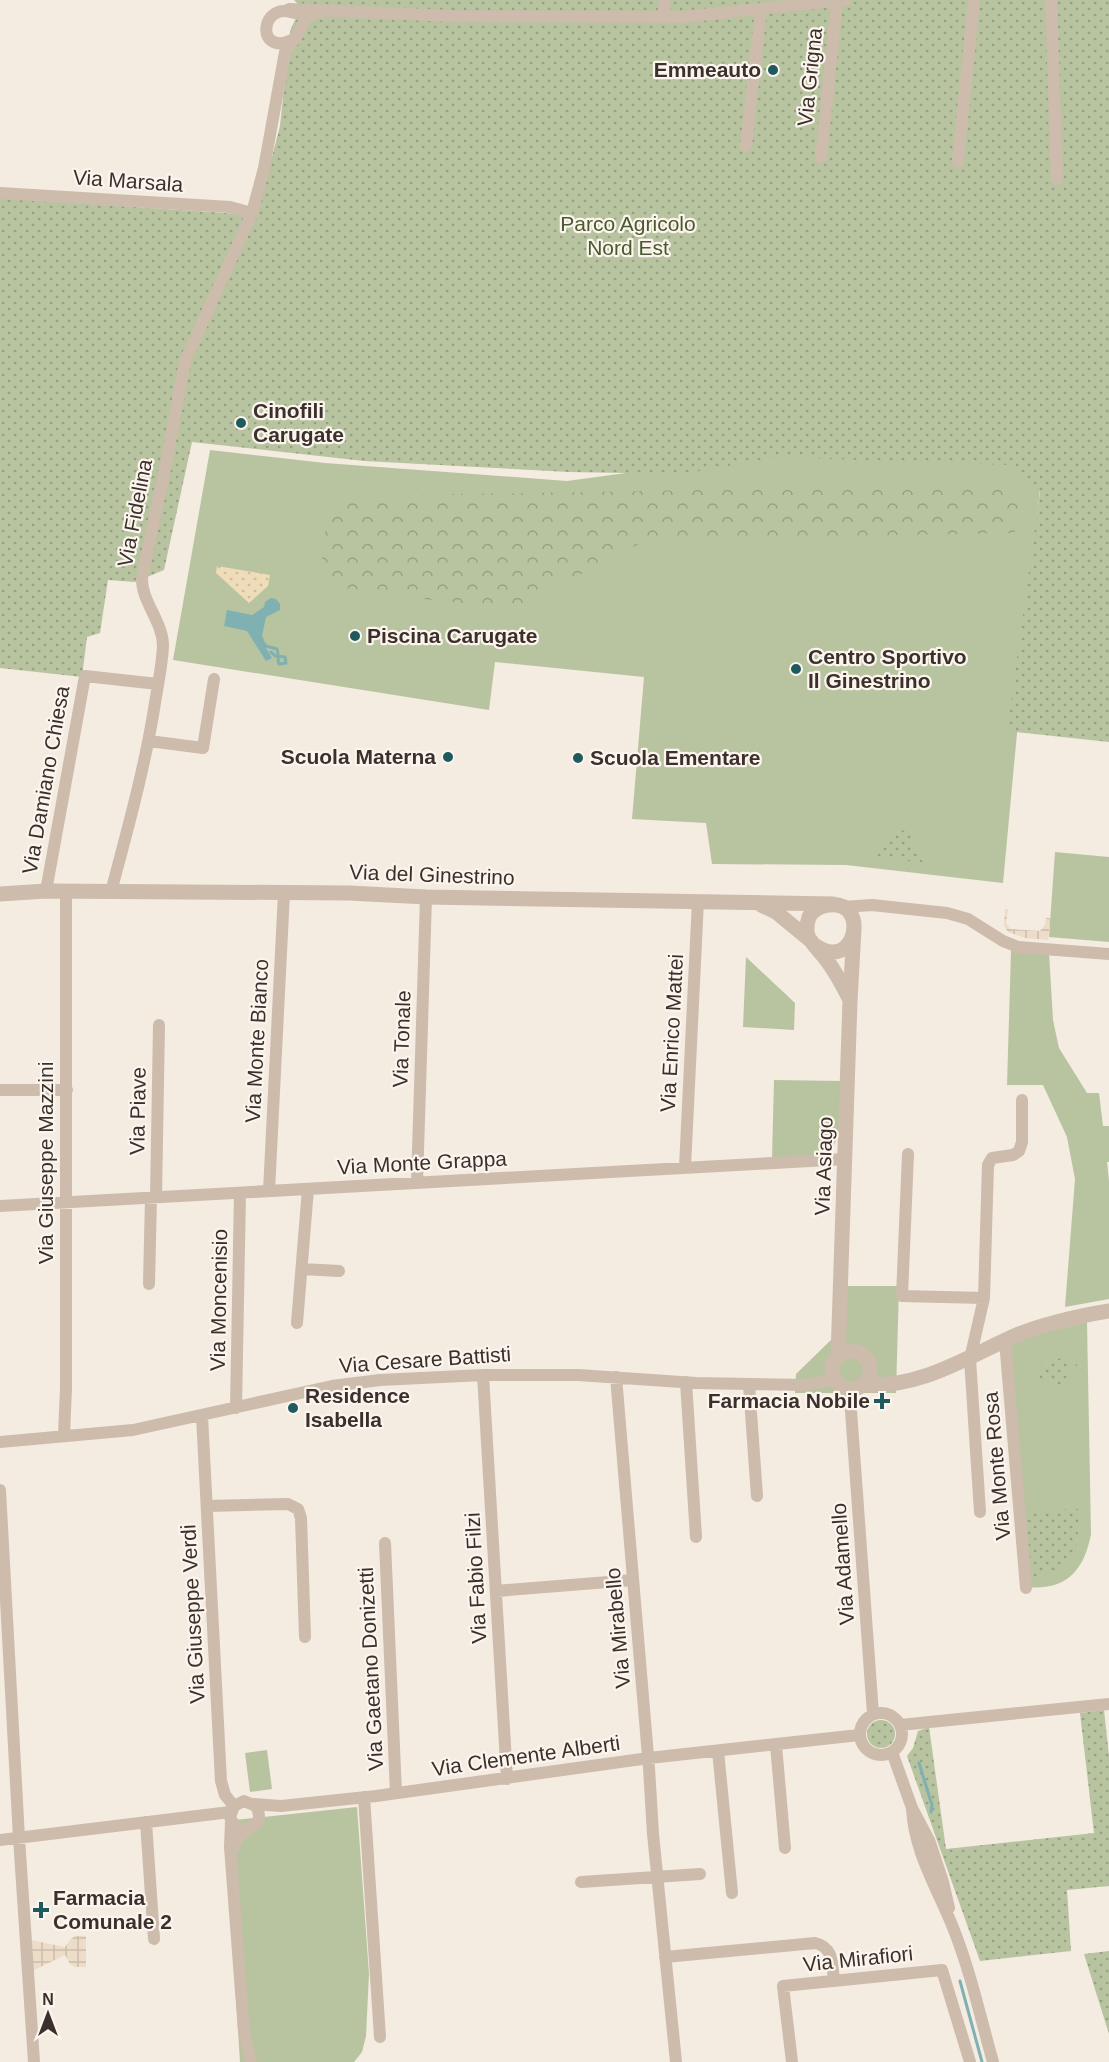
<svg xmlns="http://www.w3.org/2000/svg" width="1109" height="2062" font-family="Helvetica,sans-serif">
<style>
.grass{fill:#b8c4a0}
.forest{fill:url(#forest-crowns)}
.sand{fill:url(#sand-dots)}
.park{fill:url(#park-dots)}
.plaza{fill:url(#plaza-grid)}
.water{fill:#7fb0b2}
.lines{fill:none;stroke-linecap:round;stroke-linejoin:round}
.stream{stroke:#7fb0b2;stroke-width:3}
.minor{stroke:#cdbbac;stroke-width:12}
.tertiary{stroke:#cdbbac;stroke-width:15}
.poi-dot{fill:#1f5a5e;stroke:#fbf5ee;stroke-width:2}
.labels{text-anchor:middle;stroke-width:4.5;stroke-linejoin:round;paint-order:stroke}
.poi-label{font-size:21px;font-weight:bold;fill:#3b302b;stroke:#fbf5ee;text-anchor:start}
.street-label{font-size:21px;fill:#3b302b;stroke:#fbf5ee}
.park-label{font-size:21px;fill:#4a5a2e;stroke:#fbf5ee}
</style>
<defs>
<pattern id="forest-crowns" width="20" height="18" patternUnits="userSpaceOnUse" patternTransform="scale(1.5)"><rect width="20" height="18" fill="#b8c4a0"/><path d="M2 6a3 3 0 1 1 6 0M12 15a3 3 0 1 1 6 0" fill="none" stroke="#97a083"/></pattern>
<pattern id="sand-dots" width="8" height="8" patternUnits="userSpaceOnUse" patternTransform="scale(1.5)"><rect width="8" height="8" fill="#efdcb8"/><path d="M2 2h.1M6 6h.1" fill="none" stroke="#cebd9e" stroke-width="1.8" stroke-linecap="round"/></pattern>
<pattern id="park-dots" width="8" height="8" patternUnits="userSpaceOnUse" patternTransform="scale(1.5)"><rect width="8" height="8" fill="#b8c4a0"/><path d="M2 2h.1M6 6h.1" fill="none" stroke="#97a083" stroke-width="1.8" stroke-linecap="round"/></pattern>
<pattern id="plaza-grid" width="8" height="8" patternUnits="userSpaceOnUse" patternTransform="scale(1.5)"><rect width="8" height="8" fill="#ecdcc8"/><path d="M0 4h8M4 0v8" fill="none" stroke="#cbbdac"/></pattern>
</defs>
<rect width="100%" height="100%" fill="#f4ebe1"/>
<path class="grass" d="M 210,450 L 325,463 L 567,481 L 774,453 L 1043,455 L 1003,883 L 846,865 L 712,864 L 706,823 L 632,819 L 644,677 L 495,662 L 489,710 L 173,660 Z
M 1055,852 L 1109,857 L 1109,942 L 1049,937 Z
M 1011,951 L 1049,953 L 1053,1020 L 1059,1048 L 1087,1093 L 1099,1093 L 1103,1126 L 1109,1126 L 1109,1162 L 1107,1162 L 1109,1181 L 1109,1299 L 1065,1307 L 1075,1179 L 1067,1137 L 1043,1085 L 1007,1085 Z
M 746,957 L 795,1003 L 794,1030 L 743,1027 Z
M 774,1080 L 842,1081 C 841,1103 848,1142 823,1154 C 812,1159 785,1158 772,1159 Z
M 841,1286 L 899,1286 L 896,1393 L 856,1393 L 851,1410 L 847,1393 L 795,1393 L 796,1374 L 832,1339 Z
M 1087,1322 L 1091,1534 C 1084,1571 1066,1591 1026,1587 L 1009,1344 L 1036,1334 Z
M 267,1750 L 272,1789 L 250,1792 L 245,1753 Z
M 357,1807 L 369,1974 L 366,2036 L 362,2052 L 354,2062 L 240,2062 L 225,1821 Z"/>
<path class="forest" d="M 1005,489 C 1010,492 1018,495 1021,501 C 1025,511 1022,528 1013,533 L 697,539 L 674,536 L 652,537 L 520,606 L 509,608 L 404,597 L 333,586 L 324,576 L 321,567 L 327,517 L 331,506 L 340,496 L 700,490 Z"/>
<path class="sand" d="M 217,566 L 270,575 L 268,586 L 249,603 L 216,573 Z"/>
<path class="park" d="M 294,0 L 1109,0 L 1109,742 L 1007,731 L 1040,492 L 1009,465 L 778,457 L 682,474 L 569,472 L 364,461 L 192,442 L 164,570 L 135,582 L 108,580 L 100,633 L 87,637 L 82,677 L 0,668 L 0,198 L 257,215 L 280,126 L 290,31 L 298,13 L 297,3 Z
M 896,830 L 908,831 L 923,863 L 872,856 Z
M 1061,1358 L 1068,1360 L 1069,1364 L 1077,1364 L 1077,1367 L 1068,1368 L 1068,1385 L 1052,1384 L 1039,1378 L 1039,1368 L 1046,1362 Z
M 1078,1509 C 1079,1548 1078,1572 1031,1577 L 1026,1512 Z
M 1104,1710 L 1109,1756 L 1109,1886 L 1067,1890 L 1071,1951 L 980,1961 L 907,1756 L 913,1748 L 918,1731 L 929,1727 L 946,1849 L 1094,1833 L 1080,1713 Z
M867 1734a14 14 0 1 1 28 0a14 14 0 1 1-28 0Z
M 1109,1951 L 1109,2034 L 1084,1954 Z"/>
<path class="plaza" d="M 1005,909 L 1008,909 L 1006,923 L 1010,929 L 1040,931 L 1045,925 L 1046,918 L 1050,918 L 1048,940 L 1025,938 L 1008,932 L 1004,926 Z
M 75,1936 L 86,1936 L 86,1967 L 75,1967 L 70,1964 L 65,1955 L 28,1973 L 26,1939 L 65,1947 L 70,1940 Z"/>
<path class="water" d="M 271,598 L 276,599 L 280,604 L 280,610 L 266,617 L 262,636 L 264,639 L 262,641 L 272,658 L 266,661 L 247,631 L 224,626 L 227,610 L 252,615 L 264,607 L 265,602 Z"/>
<g class="lines">
<path class="stream" d="M 261,639 L 266,646 L 277,649 C 279,654 277,660 279,664 L 286,663 L 285,657 L 275,656 L 271,652
M 919,1763 L 932,1805 L 931,1812
M 960,1981 L 982,2062"/>
<path class="minor" d="M 1051,0 L 1057,179
M 289,9 L 451,16 L 682,17 L 845,0
M 663,17 L 665,0
M 292,40 C 255,57 260,0 294,13
M 746,146 L 761,9
M 821,157 L 837,1
M 958,161 L 974,0
M 0,193 L 230,207 L 252,213
M 149,741 L 203,748 L 214,679
M 46,891 L 85,676 L 158,684
M 111,892 C 127,831 144,771 154,709 C 157,689 162,667 163,646 C 163,621 141,602 142,577 L 166,464 L 183,372 L 186,359 L 252,213 L 264,168 L 285,52 L 298,34 L 305,19 L 310,15 L 324,11
M 843,907 L 872,905 L 947,913 L 968,919 L 1003,941 L 1018,947 L 1109,954
M 0,1090 L 67,1090
M 908,1154 L 902,1296 L 984,1298
M 685,1167 L 698,901
M 417,1183 L 426,897
M 269,1191 L 284,893
M 156,1197 L 159,1025
M 0,1206 L 845,1159
M 302,1269 L 339,1271
M 149,1284 L 151,1198
M 297,1323 L 308,1189
M 1005,1341 L 1026,1588
M 483,1375 L 507,1779
M 616,1377 L 649,1768 L 653,1834 L 676,2062
M 686,1382 L 696,1537
M 749,1385 L 757,1496
M 845,1388 L 851,1411 L 873,1714
M 236,1408 L 240,1193
M 202,1416 L 221,1781 L 225,1795 L 234,1806
M 64,1435 L 66,1388 L 66,891
M 0,1442 L 133,1430 L 332,1386 L 380,1380 L 483,1375 L 578,1375 L 696,1383 L 807,1385 L 835,1379
M 0,1490 L 19,1838 L 34,2062
M 208,1506 L 288,1504 L 298,1509 L 301,1518 L 305,1637
M 980,1512 L 970,1359 L 984,1298 L 988,1165 L 992,1158 L 1013,1155 L 1019,1151 L 1022,1142 L 1022,1100
M 385,1543 L 396,1793
M 496,1591 L 633,1580
M860 1734a21 21 0 1 1 42 0a21 21 0 1 1-42 0Z
M 900,1725 L 1109,1704
M 776,1745 L 785,1848
M 718,1751 L 732,1893
M 892,1752 L 912,1808 L 929,1840 L 943,1882 L 949,1908
M 364,1797 L 380,2037
M 252,1804 L 281,1806 L 376,1796 L 649,1758 L 859,1735
M 912,1808 C 914,1851 936,1886 952,1925 C 970,1969 980,2016 993,2062
M 231,1821 L 230,1847 L 244,2031 L 251,2062
M 146,1822 L 154,1939
M 0,1840 L 230,1812
M 232,1851 C 235,1844 237,1839 242,1834 C 252,1824 265,1824 256,1806 L 244,1801 L 234,1806 L 230,1817 L 235,1827 L 246,1830
M 581,1882 L 700,1874
M 665,1957 L 815,1943 C 834,1947 832,1965 834,1981
M 792,2062 L 783,1986 L 942,1970 L 970,2062"/>
<path class="tertiary" d="M 0,894 L 46,891 L 349,893 L 426,897 L 833,904
M 761,905 L 776,912 L 810,940
M 816,946 C 856,973 871,899 828,905 C 820,906 813,910 809,917 C 807,923 806,930 808,936 C 812,945 822,953 828,962 C 836,973 843,986 849,998
M832 1370a19 19 0 1 1 38 0a19 19 0 1 1-38 0Z
M 838,1357 L 850,1001 L 854,929
M 862,1385 C 921,1389 968,1356 1019,1334 C 1048,1323 1079,1316 1109,1311"/>
</g>
<g class="poi-dot">
<circle cx="773" cy="70" r="6"/>
<circle cx="241" cy="423" r="6"/>
<circle cx="355" cy="636" r="6"/>
<circle cx="796" cy="669" r="6"/>
<circle cx="448" cy="757" r="6"/>
<circle cx="578" cy="758" r="6"/>
<path d="M879 1392h6v6h6v6h-6v6h-6v-6h-6v-6h6z"/>
<circle cx="293" cy="1408" r="6"/>
<path d="M38 1901h6v6h6v6h-6v6h-6v-6h-6v-6h6z"/>
</g>
<g class="labels">
<g class="poi-label">
<text x="761" y="77" text-anchor="end">Emmeauto</text>
<text x="253" y="418">Cinofili<tspan x="253" dy="24">Carugate</tspan></text>
<text x="367" y="643">Piscina Carugate</text>
<text x="808" y="664">Centro Sportivo<tspan x="808" dy="24">Il Ginestrino</tspan></text>
<text x="436" y="764" text-anchor="end">Scuola Materna</text>
<text x="590" y="765">Scuola Ementare</text>
<text x="305" y="1403">Residence<tspan x="305" dy="24">Isabella</tspan></text>
<text x="870" y="1408" text-anchor="end">Farmacia Nobile</text>
<text x="53" y="1905">Farmacia<tspan x="53" dy="24">Comunale 2</tspan></text>
</g>
<g class="street-label">
<text transform="translate(810 77) rotate(-84)" y="7">Via Grigna</text>
<text transform="translate(128 181) rotate(4)" y="7">Via Marsala</text>
<text transform="translate(135 513) rotate(-79)" y="7">Via Fidelina</text>
<text transform="translate(46 780) rotate(-80)" y="7">Via Damiano Chiesa</text>
<text transform="translate(432 875) rotate(2)" y="7">Via del Ginestrino</text>
<text transform="translate(672 1033) rotate(-87)" y="7">Via Enrico Mattei</text>
<text transform="translate(402 1039) rotate(-88)" y="7">Via Tonale</text>
<text transform="translate(257 1041) rotate(-87)" y="7">Via Monte Bianco</text>
<text transform="translate(138 1111) rotate(-89)" y="7">Via Piave</text>
<text transform="translate(46 1163) rotate(-90)" y="7">Via Giuseppe Mazzini</text>
<text transform="translate(422 1163) rotate(-3)" y="7">Via Monte Grappa</text>
<text transform="translate(824 1166) rotate(-88)" y="7">Via Asiago</text>
<text transform="translate(219 1300) rotate(-89)" y="7">Via Moncenisio</text>
<text transform="translate(425 1360) rotate(-4)" y="7">Via Cesare Battisti</text>
<text transform="translate(997 1466) rotate(-95)" y="7">Via Monte Rosa</text>
<text transform="translate(843 1564) rotate(-94)" y="7">Via Adamello</text>
<text transform="translate(476 1578) rotate(-93)" y="7">Via Fabio Filzi</text>
<text transform="translate(193 1614) rotate(-93)" y="7">Via Giuseppe Verdi</text>
<text transform="translate(618 1628) rotate(-95)" y="7">Via Mirabello</text>
<text transform="translate(371 1669) rotate(-93)" y="7">Via Gaetano Donizetti</text>
<text transform="translate(526 1756) rotate(-8)" y="7">Via Clemente Alberti</text>
<text transform="translate(858 1959) rotate(-6)" y="7">Via Mirafiori</text>
</g>
<g class="park-label">
<text x="628" y="231">Parco Agricolo<tspan x="628" dy="24">Nord Est</tspan></text>
</g>
</g>
<g transform="translate(48 2014)" stroke="#fbf5ee" stroke-width="4.5" paint-order="stroke">
<path d="M0-4.5L10 22L0 15L-10 22Z" fill="#3b302b"/>
<text y="-9" font-size="16" font-weight="bold" text-anchor="middle" fill="#3b302b">N</text>
</g>
</svg>
